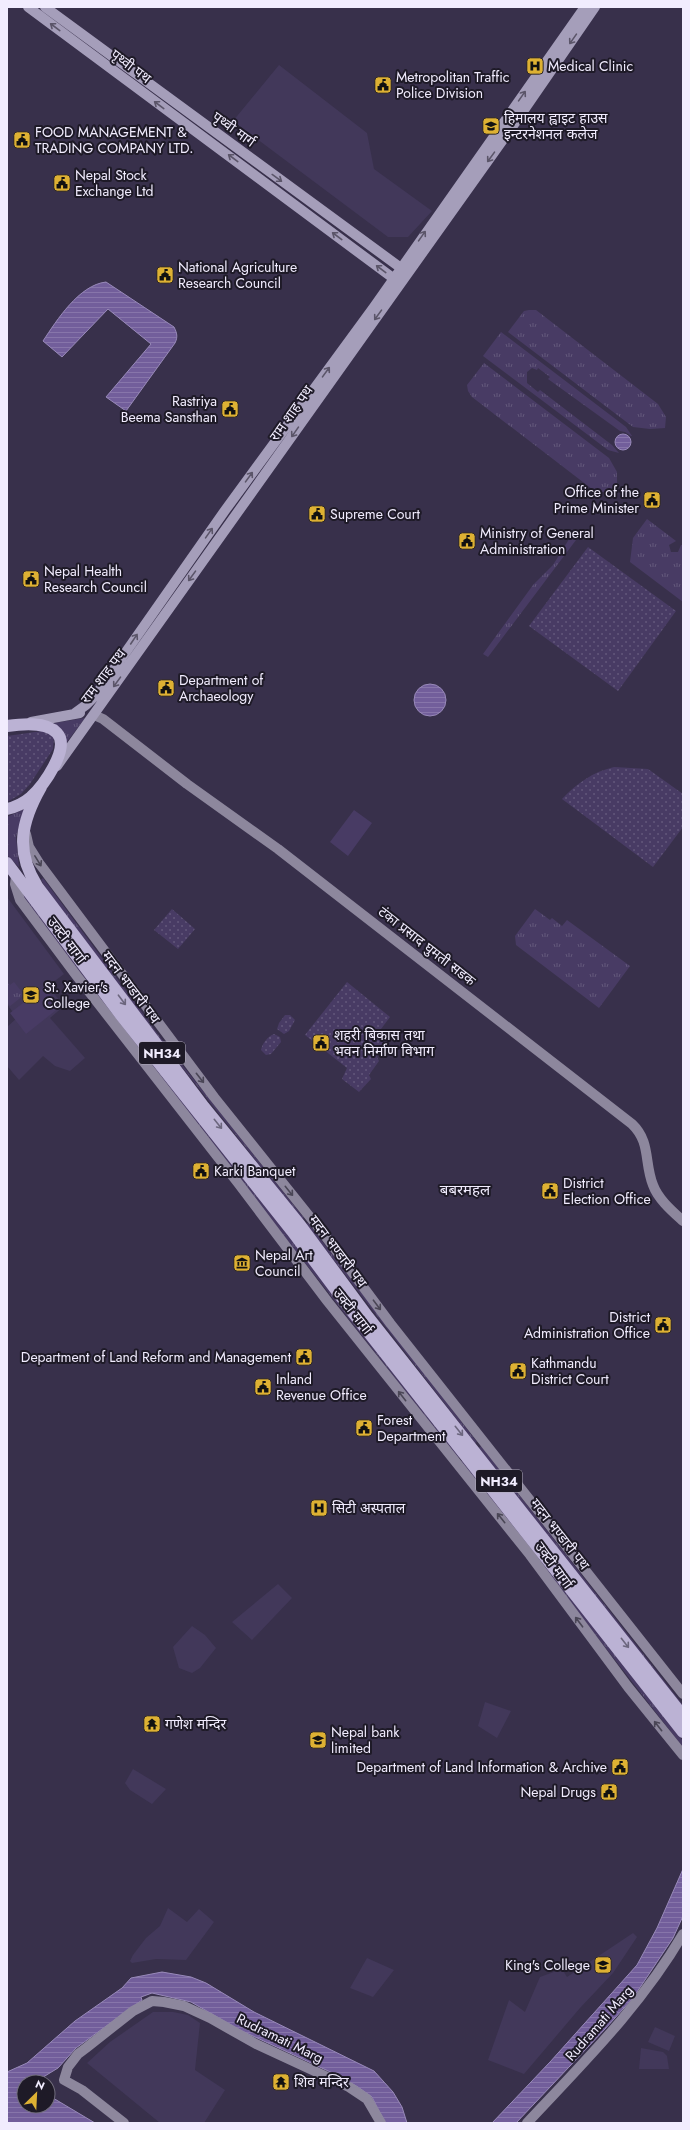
<svg xmlns="http://www.w3.org/2000/svg" width="690" height="2130" font-family="Jost,'Noto Sans Devanagari',sans-serif">
<style>
.built{fill:#42385a}
.grass{fill:url(#grass-tufts)}
.park{fill:url(#park-dots)}
.pitch{fill:#483b64}
.water{fill:url(#water-rules);stroke:#9889b9}
.lines{fill:none;stroke-linecap:round;stroke-linejoin:round}
.secondary{stroke:#8d879d;stroke-width:10}
.primary{stroke:#a59eba;stroke-width:10}
.highway{stroke:#bbb2d4;stroke-width:12}
.oneway{stroke:#5b5569}
.oneway2{stroke:#4a4656}
.oneway3{stroke:#6c667e}
.labels{text-anchor:middle;stroke-width:4;stroke-linejoin:round;paint-order:stroke}
.shield{fill:#1e1a27;stroke:#b2adbe;stroke-width:1}
.shield-label{font-size:13px;font-weight:bold;fill:#f1ecfe}
.street-label{font-size:14px;fill:#f1ecfe;stroke:#1e1a27}
.poi-label{font-size:14px;fill:#f1ecfe;stroke:#1e1a27;text-anchor:start}
.neighbourhood-label{font-size:15px;fill:#f1ecfe;stroke:#1e1a27}
</style>
<defs>
<pattern id="grass-tufts" width="24" height="20" patternUnits="userSpaceOnUse"><rect width="24" height="20" fill="#483b64"/><path d="M3 7l-1-3M5 7V3M7 7l1-3M15 17l-1-3M17 17v-4M19 17l1-3" fill="none" stroke="#63587b"/></pattern>
<pattern id="park-dots" width="8" height="8" patternUnits="userSpaceOnUse"><rect width="8" height="8" fill="#483b64"/><path d="M2 2h.1M6 6h.1" fill="none" stroke="#63587b" stroke-width="1.8" stroke-linecap="round"/></pattern>
<pattern id="water-rules" width="6" height="5" patternUnits="userSpaceOnUse"><rect width="6" height="5" fill="#725e9b"/><path d="M0 2.5h6" fill="none" stroke="#8775aa"/></pattern>
</defs>
<rect width="100%" height="100%" fill="#38304b"/>
<path class="built" d="M 279,65 L 367,133 L 374,169 L 432,211 L 408,237 L 388,237 L 233,121 Z
M 7,897 L 64,974 L 48,986 L 64,1006 L 50,1018 L 85,1058 L 70,1071 L 55,1066 L 43,1056 L 19,1080 L 7,1066 L 7,1027 L 17,1018 L 7,1004 Z
M 278,1584 L 292,1598 L 252,1640 L 232,1622 Z
M 192,1626 L 205,1635 L 216,1648 L 200,1668 L 192,1673 L 179,1668 L 173,1647 Z
M 485,1702 L 511,1711 L 497,1738 L 478,1726 Z
M 133,1769 L 166,1789 L 152,1804 L 130,1790 L 125,1783 Z
M 168,1908 L 187,1922 L 199,1909 L 214,1922 L 186,1960 L 156,1959 L 132,1963 L 130,1961 L 133,1955 L 146,1938 L 160,1926 Z
M 633,1933 L 637,1937 L 613,1973 L 580,2008 L 524,2074 L 488,2060 L 509,2000 L 525,2012 L 540,1977 L 562,1969 L 567,1977 Z
M 367,1958 L 394,1970 L 373,1997 L 350,1988 Z
M 153,2012 L 173,2012 L 188,2015 L 200,2023 L 195,2070 L 225,2090 L 204,2123 L 160,2123 L 87,2063 L 110,2042 Z
M 655,2027 L 675,2036 L 669,2051 L 648,2042 Z
M 641,2048 L 663,2052 L 667,2056 L 669,2069 L 639,2069 Z"/>
<path class="grass" d="M 529,310 L 536,310 L 658,404 L 666,417 L 665,428 L 650,429 L 633,427 L 508,332 L 524,311 Z
M 501,332 L 626,427 L 632,436 L 631,436 L 625,432 L 620,431 L 548,379 L 550,377 L 538,368 L 537,370 L 532,368 L 527,372 L 527,383 L 538,392 L 540,390 L 612,445 L 619,453 L 608,450 L 483,356 Z
M 484,363 L 609,458 L 617,472 L 617,490 L 602,492 L 592,489 L 472,397 L 468,391 L 467,385 Z
M 647,519 L 676,541 L 669,545 L 671,552 L 678,552 L 681,545 L 683,545 L 683,602 L 630,562 L 633,538 Z
M 571,536 L 579,536 L 488,657 L 483,654 L 533,585 L 553,565 Z
M 85,718 L 66,743 L 63,731 L 54,723 Z
M 24,809 L 16,837 L 19,867 L 7,855 L 7,817 Z
M 43,878 L 160,1037 L 304,1218 L 302,1219 L 159,1038 L 48,892 L 41,880 Z
M 24,893 L 461,1455 L 458,1458 C 311,1271 165,1084 21,896 Z
M 535,909 L 550,920 L 552,918 L 562,926 L 567,920 L 630,966 L 599,1008 L 516,945 L 515,936 Z
M 7,982 L 10,985 L 14,982 L 24,995 L 10,1006 L 7,1002 Z
M 308,1223 L 477,1442 L 475,1443 L 306,1224 Z
M 481,1446 L 683,1705 L 683,1709 L 479,1448 Z
M 464,1460 L 683,1741 L 682,1746 L 461,1462 Z"/>
<path class="park" d="M 588,547 L 676,611 L 618,691 L 529,626 Z
M 42,731 L 54,736 L 53,749 L 30,784 L 21,794 L 7,802 L 7,736 Z
M 614,767 L 648,769 L 683,794 L 683,827 L 653,867 L 562,799 C 577,783 593,772 614,767 Z
M 172,909 L 195,929 L 178,949 L 154,930 Z
M 347,982 L 390,1017 L 378,1033 L 388,1043 L 377,1057 L 379,1061 L 369,1075 L 371,1079 L 359,1092 L 342,1079 L 347,1068 L 305,1035 Z
M 285,1015 L 290,1015 L 295,1020 L 289,1031 L 284,1034 L 277,1029 L 279,1023 Z
M 274,1034 L 280,1037 L 281,1042 L 271,1054 L 266,1055 L 261,1050 C 262,1044 268,1036 274,1034 Z"/>
<path class="pitch" d="M 354,810 L 372,823 L 348,856 L 330,842 Z
M 44,987 L 60,1007 L 26,1034 L 10,1013 Z"/>
<path class="water" d="M 106,282 L 174,327 C 177,333 178,337 175,343 L 126,411 L 106,397 L 151,344 L 108,309 L 62,357 L 43,341 C 57,320 79,285 106,282 Z
M615 442a8 8 0 1 1 16 0a8 8 0 1 1-16 0Z
M414 700a16 16 0 1 1 32 0a16 16 0 1 1-32 0Z
M 683,1869 L 683,1916 L 673,1938 L 633,1998 L 605,2029 L 516,2123 L 492,2123 L 550,2062 L 637,1965 L 657,1928 Z
M 162,1972 L 191,1977 L 206,1983 L 254,2012 L 374,2071 L 393,2092 L 402,2107 L 407,2123 L 385,2123 L 372,2097 L 358,2087 L 339,2076 L 240,2030 L 191,2002 L 152,1993 L 141,1997 L 142,2000 L 76,2048 L 58,2068 L 35,2082 L 24,2082 L 24,2106 L 48,2106 L 48,2095 L 95,2123 L 7,2123 L 7,2072 L 27,2063 L 75,2021 L 122,1988 L 131,1978 Z"/>
<g class="lines">
<path class="secondary" d="M 94,715 L 103,719 L 187,784 L 278,849 L 632,1124 C 651,1142 644,1163 653,1185 C 658,1199 672,1211 683,1221
M 26,834 L 29,847 L 39,863 L 214,1097 L 326,1237 L 390,1323 L 683,1694
M 16,876 L 15,884 L 20,900 L 76,975 L 238,1183 L 328,1302 L 530,1555 L 628,1687 L 683,1755
M 124,2123 L 82,2090 L 64,2080 L 68,2067 L 78,2054 L 86,2048 L 133,2011 L 152,2001 L 164,2002 L 184,2006 L 210,2018 L 256,2044 L 349,2087 L 367,2099 L 381,2123
M 527,2123 C 583,2063 641,2006 683,1934"/>
<path class="primary" d="M 28,7 L 397,281
M 45,7 L 405,271
M 75,713 L 86,705 L 95,696 L 226,509 L 374,307 L 585,7
M 31,722 L 80,713
M 57,766 L 517,120 L 595,7"/>
<path class="highway" d="M 7,726 C 21,724 46,721 57,733 C 71,748 43,786 31,797 C 24,803 16,807 7,809
M 41,787 C 21,822 15,851 37,886 L 204,1107 L 300,1225 L 368,1317 L 683,1716
M 7,863 L 120,1014 L 292,1231 L 351,1310 L 683,1732"/>
</g>
<defs><path id="oneway-shaft" d="M-6 0H5M1.5-3L5.5 0L1.5 3" fill="none" stroke-width="1.6" stroke-linecap="round" stroke-linejoin="round"/></defs>
<g class="oneway">
<use href="#oneway-shaft" transform="translate(55 27) rotate(-143)"/>
<use href="#oneway-shaft" transform="translate(573 39) rotate(125)"/>
<use href="#oneway-shaft" transform="translate(522 96) rotate(-55)"/>
<use href="#oneway-shaft" transform="translate(159 105) rotate(-143)"/>
<use href="#oneway-shaft" transform="translate(491 157) rotate(126)"/>
<use href="#oneway-shaft" transform="translate(233 158) rotate(-143)"/>
<use href="#oneway-shaft" transform="translate(277 178) rotate(36)"/>
<use href="#oneway-shaft" transform="translate(337 236) rotate(-143)"/>
<use href="#oneway-shaft" transform="translate(422 236) rotate(-55)"/>
<use href="#oneway-shaft" transform="translate(381 269) rotate(-143)"/>
<use href="#oneway-shaft" transform="translate(378 315) rotate(126)"/>
<use href="#oneway-shaft" transform="translate(326 372) rotate(-54)"/>
<use href="#oneway-shaft" transform="translate(295 432) rotate(125)"/>
<use href="#oneway-shaft" transform="translate(249 477) rotate(-54)"/>
<use href="#oneway-shaft" transform="translate(209 533) rotate(-55)"/>
<use href="#oneway-shaft" transform="translate(192 576) rotate(126)"/>
<use href="#oneway-shaft" transform="translate(134 639) rotate(-56)"/>
<use href="#oneway-shaft" transform="translate(117 682) rotate(126)"/>
</g>
<g class="oneway2">
<use href="#oneway-shaft" transform="translate(38 861) rotate(58)"/>
<use href="#oneway-shaft" transform="translate(200 1078) rotate(52)"/>
<use href="#oneway-shaft" transform="translate(289 1191) rotate(51)"/>
<use href="#oneway-shaft" transform="translate(377 1305) rotate(53)"/>
<use href="#oneway-shaft" transform="translate(402 1396) rotate(-128)"/>
<use href="#oneway-shaft" transform="translate(501 1518) rotate(-129)"/>
<use href="#oneway-shaft" transform="translate(579 1622) rotate(-127)"/>
<use href="#oneway-shaft" transform="translate(658 1726) rotate(-128)"/>
</g>
<g class="oneway3">
<use href="#oneway-shaft" transform="translate(122 1000) rotate(53)"/>
<use href="#oneway-shaft" transform="translate(218 1124) rotate(51)"/>
<use href="#oneway-shaft" transform="translate(459 1431) rotate(51)"/>
<use href="#oneway-shaft" transform="translate(625 1643) rotate(52)"/>
</g>
<defs>
<symbol id="hospital-square" viewBox="-11 -11 22 22"><rect x="-9" y="-9" width="18" height="18" rx="4" fill="#deb133" stroke="#1e1a27"/><path d="M-5-5h3v3.5h4V-5h3V5h-3V1.5h-4V5h-3Z" fill="#111"/></symbol>
<symbol id="civic-square" viewBox="-11 -11 22 22"><rect x="-9" y="-9" width="18" height="18" rx="4" fill="#deb133" stroke="#1e1a27"/><path d="M-.6-6.5H3V-4.5H.6V-3L4-1V1h2V6H-6V1h2V-1L-.6-3ZM-1.2 2.5V6h2.4V2.5Z" fill="#111"/></symbol>
<symbol id="university-square" viewBox="-11 -11 22 22"><rect x="-9" y="-9" width="18" height="18" rx="4" fill="#deb133" stroke="#1e1a27"/><path d="M0-5L7-2L0 1L-7-2ZM-4 1L0 2.5L4 1V4Q0 6-4 4Z" fill="#111"/></symbol>
<symbol id="museum-square" viewBox="-11 -11 22 22"><rect x="-9" y="-9" width="18" height="18" rx="4" fill="#deb133" stroke="#1e1a27"/><path d="M0-6L6-3V-2H-6V-3ZM-5-1h2V3h-2ZM-1-1h2V3h-2ZM3-1h2V3H3ZM-6 4H6V6H-6Z" fill="#111"/></symbol>
<symbol id="temple-square" viewBox="-11 -11 22 22"><rect x="-9" y="-9" width="18" height="18" rx="4" fill="#deb133" stroke="#1e1a27"/><path d="M0-6L5-2H3V0L6.5 2.5H4V6H1.5V3h-3V6H-4V2.5H-6.5L-3 0V-2H-5Z" fill="#111"/></symbol>
</defs>
<g fill-rule="evenodd">
<use href="#hospital-square" x="525" y="56" width="20" height="20"/>
<use href="#civic-square" x="373" y="75" width="20" height="20"/>
<use href="#university-square" x="481" y="116" width="20" height="20"/>
<use href="#civic-square" x="12" y="130" width="20" height="20"/>
<use href="#civic-square" x="52" y="173" width="20" height="20"/>
<use href="#civic-square" x="155" y="265" width="20" height="20"/>
<use href="#civic-square" x="220" y="399" width="20" height="20"/>
<use href="#civic-square" x="642" y="490" width="20" height="20"/>
<use href="#civic-square" x="307" y="504" width="20" height="20"/>
<use href="#civic-square" x="457" y="531" width="20" height="20"/>
<use href="#civic-square" x="21" y="569" width="20" height="20"/>
<use href="#civic-square" x="156" y="678" width="20" height="20"/>
<use href="#university-square" x="21" y="985" width="20" height="20"/>
<use href="#civic-square" x="311" y="1033" width="20" height="20"/>
<use href="#civic-square" x="191" y="1161" width="20" height="20"/>
<use href="#civic-square" x="540" y="1181" width="20" height="20"/>
<use href="#museum-square" x="232" y="1253" width="20" height="20"/>
<use href="#civic-square" x="653" y="1315" width="20" height="20"/>
<use href="#civic-square" x="294" y="1347" width="20" height="20"/>
<use href="#civic-square" x="508" y="1361" width="20" height="20"/>
<use href="#civic-square" x="253" y="1377" width="20" height="20"/>
<use href="#civic-square" x="354" y="1418" width="20" height="20"/>
<use href="#hospital-square" x="309" y="1498" width="20" height="20"/>
<use href="#temple-square" x="142" y="1714" width="20" height="20"/>
<use href="#university-square" x="308" y="1730" width="20" height="20"/>
<use href="#civic-square" x="610" y="1757" width="20" height="20"/>
<use href="#civic-square" x="599" y="1782" width="20" height="20"/>
<use href="#university-square" x="593" y="1955" width="20" height="20"/>
<use href="#temple-square" x="271" y="2072" width="20" height="20"/>
</g>
<g class="labels">
<g class="shield">
<rect x="139" y="1042" width="46" height="22" rx="3"/>
<rect x="476" y="1470" width="46" height="22" rx="3"/>
</g>
<g class="shield-label">
<text x="162" y="1058">NH34</text>
<text x="499" y="1486">NH34</text>
</g>
<g class="street-label">
<text transform="translate(131 66) rotate(37)" y="5">पृथ्वी पथ</text>
<text transform="translate(234 129) rotate(36)" y="5">पृथ्वी मार्ग</text>
<text transform="translate(291 413) rotate(-55)" y="5">राम शाह पथ</text>
<text transform="translate(103 676) rotate(-53)" y="5">राम शाह पथ</text>
<text transform="translate(67 940) rotate(53)" y="5">उक्टी मार्गा</text>
<text transform="translate(427 946) rotate(38)" y="5">टंका प्रसाद घुमती सडक</text>
<text transform="translate(131 987) rotate(53)" y="5">मदन भण्डारी पथ</text>
<text transform="translate(338 1251) rotate(53)" y="5">मदन भण्डारी पथ</text>
<text transform="translate(353 1311) rotate(52)" y="5">उक्टी मार्गा</text>
<text transform="translate(560 1534) rotate(52)" y="5">मदन भण्डारी पथ</text>
<text transform="translate(554 1565) rotate(54)" y="5">उक्टी मार्गा</text>
<text transform="translate(599 2023) rotate(-49)" y="5">Rudramati Marg</text>
<text transform="translate(280 2038) rotate(26)" y="5">Rudramati Marg</text>
</g>
<g class="poi-label">
<text x="548" y="71">Medical Clinic</text>
<text x="396" y="82">Metropolitan Traffic<tspan x="396" dy="16">Police Division</tspan></text>
<text x="504" y="123">हिमालय ह्वाइट हाउस<tspan x="504" dy="16">इन्टरनेशनल कलेज</tspan></text>
<text x="35" y="137">FOOD MANAGEMENT &amp;<tspan x="35" dy="16">TRADING COMPANY LTD.</tspan></text>
<text x="75" y="180">Nepal Stock<tspan x="75" dy="16">Exchange Ltd</tspan></text>
<text x="178" y="272">National Agriculture<tspan x="178" dy="16">Research Council</tspan></text>
<text x="217" y="406" text-anchor="end">Rastriya<tspan x="217" dy="16">Beema Sansthan</tspan></text>
<text x="639" y="497" text-anchor="end">Office of the<tspan x="639" dy="16">Prime Minister</tspan></text>
<text x="330" y="519">Supreme Court</text>
<text x="480" y="538">Ministry of General<tspan x="480" dy="16">Administration</tspan></text>
<text x="44" y="576">Nepal Health<tspan x="44" dy="16">Research Council</tspan></text>
<text x="179" y="685">Department of<tspan x="179" dy="16">Archaeology</tspan></text>
<text x="44" y="992">St. Xavier's<tspan x="44" dy="16">College</tspan></text>
<text x="334" y="1040">शहरी बिकास तथा<tspan x="334" dy="16">भवन निर्माण विभाग</tspan></text>
<text x="214" y="1176">Karki Banquet</text>
<text x="563" y="1188">District<tspan x="563" dy="16">Election Office</tspan></text>
<text x="255" y="1260">Nepal Art<tspan x="255" dy="16">Council</tspan></text>
<text x="650" y="1322" text-anchor="end">District<tspan x="650" dy="16">Administration Office</tspan></text>
<text x="291" y="1362" text-anchor="end">Department of Land Reform and Management</text>
<text x="531" y="1368">Kathmandu<tspan x="531" dy="16">District Court</tspan></text>
<text x="276" y="1384">Inland<tspan x="276" dy="16">Revenue Office</tspan></text>
<text x="377" y="1425">Forest<tspan x="377" dy="16">Department</tspan></text>
<text x="332" y="1513">सिटी अस्पताल</text>
<text x="165" y="1729">गणेश मन्दिर</text>
<text x="331" y="1737">Nepal bank<tspan x="331" dy="16">limited</tspan></text>
<text x="607" y="1772" text-anchor="end">Department of Land Information &amp; Archive</text>
<text x="596" y="1797" text-anchor="end">Nepal Drugs</text>
<text x="590" y="1970" text-anchor="end">King's College</text>
<text x="294" y="2087">शिव मन्दिर</text>
</g>
<g class="neighbourhood-label">
<text x="465" y="1195">बबरमहल</text>
</g>
</g>
<rect width="690" height="2130" fill="none" stroke="#f1ecfe" stroke-width="16"/>
<g transform="translate(36 2094) rotate(24)"><circle r="19" fill="#1e1a27" stroke="#726e7d"/>
<path d="M0-3L7 15L0 10L-7 15Z" fill="#deb133"/>
<text y="-6" font-size="11" font-weight="bold" text-anchor="middle" fill="#f1ecfe">N</text>
</g>
</svg>
